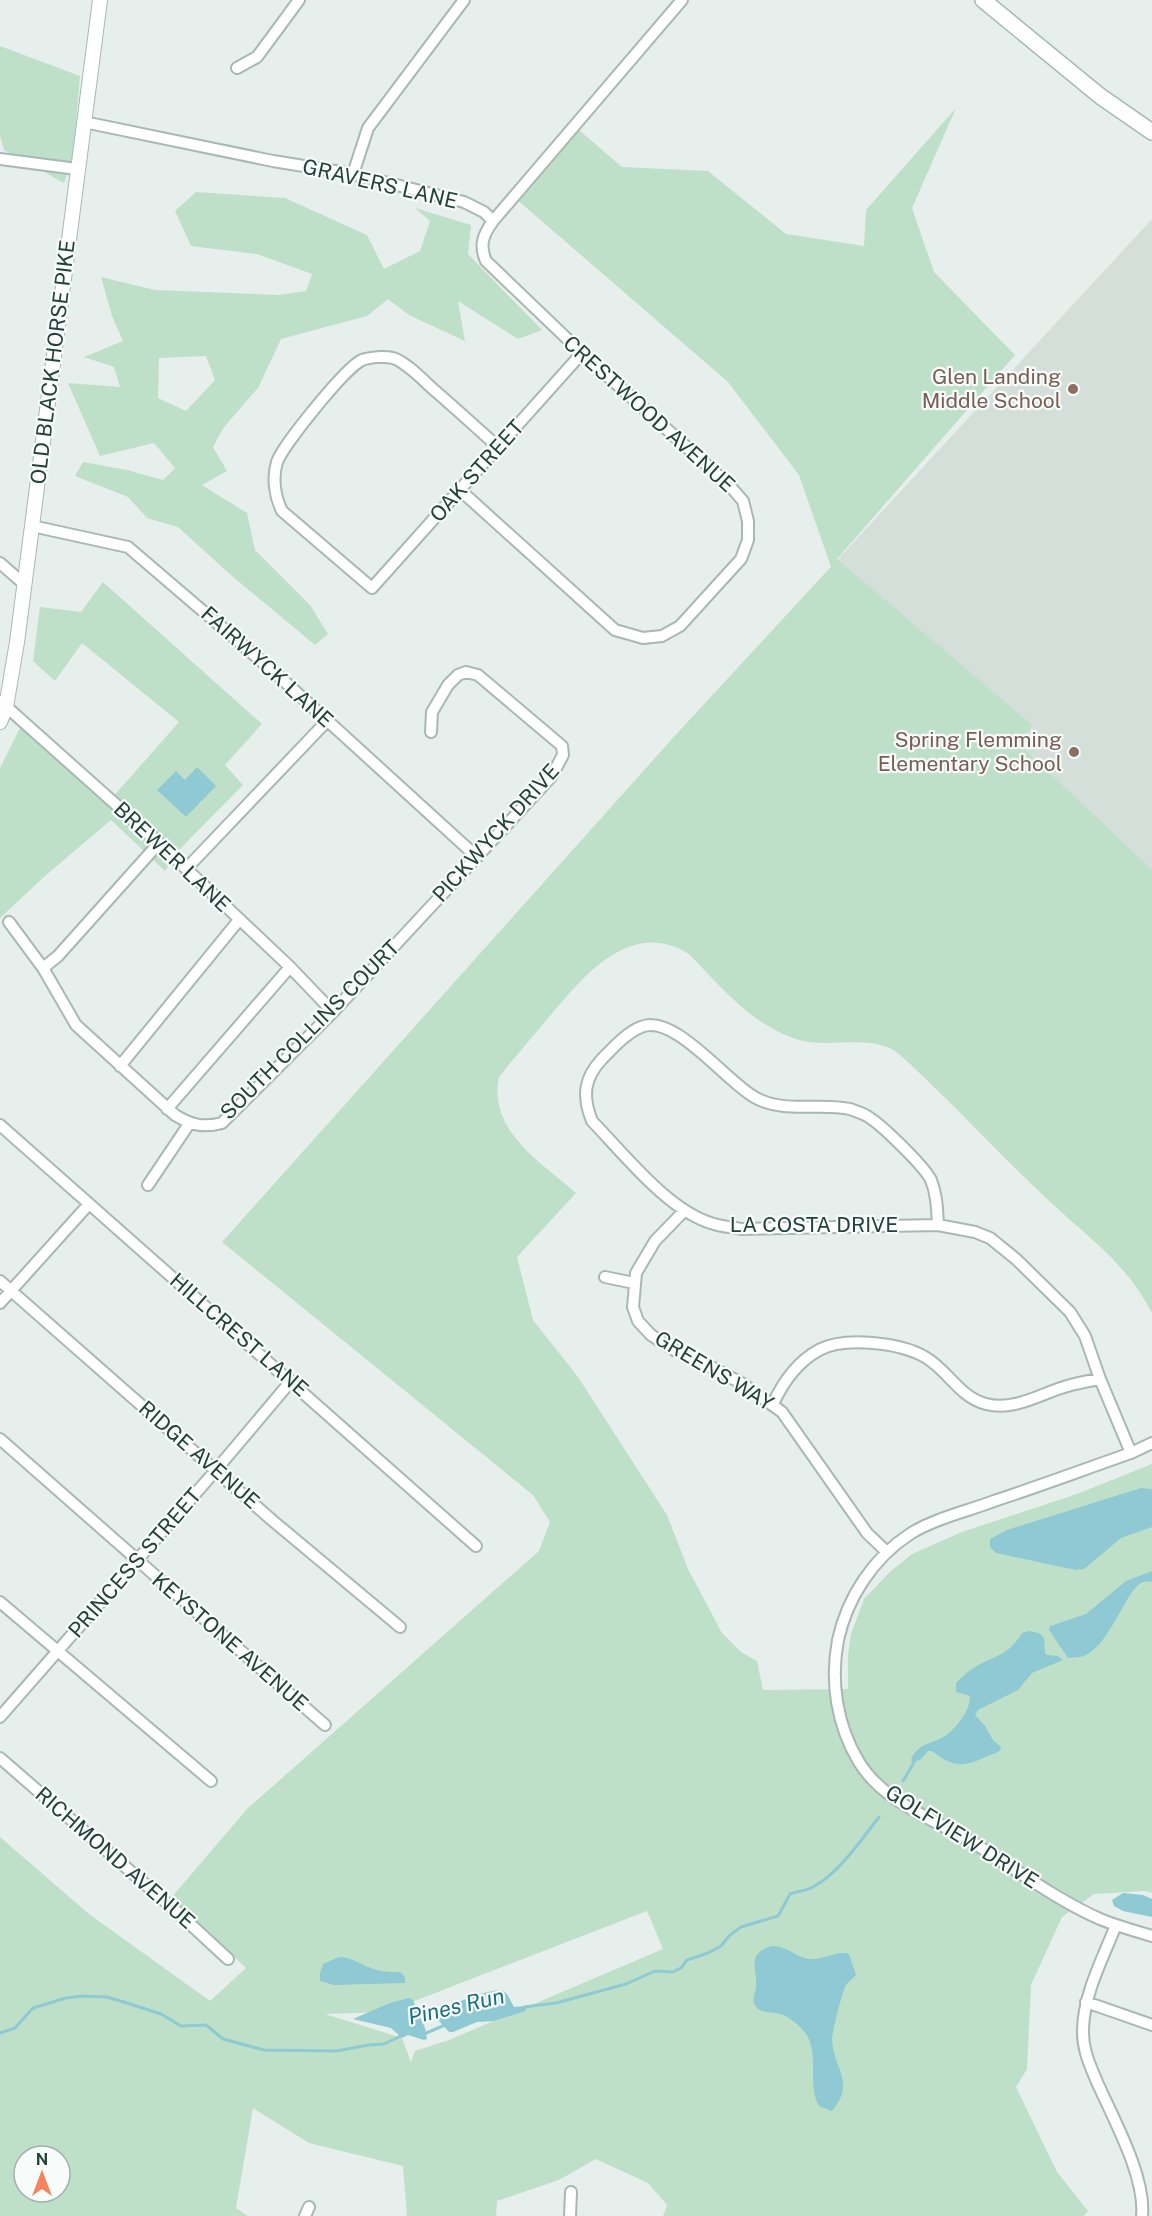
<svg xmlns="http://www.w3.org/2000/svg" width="1152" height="2216" font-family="'Public Sans',sans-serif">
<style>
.built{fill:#d4dfda}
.green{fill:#bfe0c8;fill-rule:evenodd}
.water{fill:#8ec9d4}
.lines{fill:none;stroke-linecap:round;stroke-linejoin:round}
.stream{stroke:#8ec9d4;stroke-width:3}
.minor-casing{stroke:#a8b8b2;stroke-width:14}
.tertiary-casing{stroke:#a8b8b2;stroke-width:16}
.secondary-casing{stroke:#a4bbb3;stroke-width:18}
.minor{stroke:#fff;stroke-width:10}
.tertiary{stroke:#fff;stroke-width:14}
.secondary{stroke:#fff;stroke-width:15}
.education-dot{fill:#8d6e63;stroke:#f7fbf9;stroke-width:2}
.labels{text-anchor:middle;stroke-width:4.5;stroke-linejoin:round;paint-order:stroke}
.street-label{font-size:21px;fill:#24423a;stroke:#f7fbf9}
.education-label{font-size:21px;fill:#785e54;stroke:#f7fbf9;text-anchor:end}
.water-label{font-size:22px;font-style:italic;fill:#1c6f80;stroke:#f7fbf9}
</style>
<rect width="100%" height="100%" fill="#e6efeb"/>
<path class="built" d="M 1152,219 L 1152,1183 L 671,740 Z"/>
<path class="green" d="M 0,46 L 80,76 L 73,157 L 64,183 L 4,150 L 0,136 Z
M 956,108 L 912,208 L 934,272 L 1015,355 L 837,559 L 1032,725 L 1020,745 L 1152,870 L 1152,1313 C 1125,1261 1087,1237 1047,1199 C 996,1151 950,1100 899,1054 C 870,1032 831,1050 796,1039 C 752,1025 720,986 689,954 C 630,917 583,977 549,1017 C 532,1037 515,1057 499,1077 C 488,1131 541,1162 576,1193 L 517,1257 L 533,1320 L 578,1377 L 667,1515 L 688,1569 L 722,1633 L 741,1652 L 757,1661 L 763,1690 L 848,1689 L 848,1655 L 851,1634 L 864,1599 L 891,1571 L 912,1554 L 962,1532 L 1077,1494 L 1152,1464 L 1152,1893 L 1145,1891 L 1094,1894 L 1062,1917 L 1031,1985 L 1027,2069 L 1016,2087 L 1057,2172 L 1088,2211 L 1084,2216 L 663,2216 L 667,2205 L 648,2183 L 596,2159 L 559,2180 L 497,2201 L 496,2216 L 407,2216 L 403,2166 L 309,2143 L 253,2108 L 236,2208 L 248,2216 L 0,2216 L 0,1837 L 89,1914 L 210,2001 L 246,1968 L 171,1898 L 247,1809 L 539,1551 L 550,1522 L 533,1495 L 222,1242 L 671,740 L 831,567 L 799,475 L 728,382 L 515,198 L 579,130 L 622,167 L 708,171 L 786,234 L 864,246 L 866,210 ZM 647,1911 L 663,1949 L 449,2040 L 415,2051 L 411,2062 L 402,2038 L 325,2014 L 386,2012 ZM 24,2156 L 60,2156 L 60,2192 L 24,2192 Z
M 196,192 L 285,198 L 367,235 L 384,269 L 420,251 L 430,221 L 415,208 L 471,225 L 468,254 L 542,330 L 518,339 L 458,301 L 465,341 L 409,315 L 388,299 L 367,316 L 281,339 L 258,388 L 224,427 L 213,447 L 227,471 L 202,485 L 247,513 L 255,550 L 310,605 L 328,634 L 315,645 L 232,576 L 178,527 L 147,518 L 128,497 L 75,476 L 83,462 L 127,470 L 163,480 L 175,468 L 154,443 L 100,456 L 68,383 L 120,387 L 114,367 L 84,357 L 123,341 L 112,316 L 101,277 L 155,290 L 279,295 L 306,291 L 312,274 L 257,254 L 191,246 L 175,211 ZM 206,356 L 215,380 L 186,411 L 158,398 L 159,358 Z
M 103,582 L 262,724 L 225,765 L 243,785 L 179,850 L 165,871 L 111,820 L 45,876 L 0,918 L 0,768 L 21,726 L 111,799 L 179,722 L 82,643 L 55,681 L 33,661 L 40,607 L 81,612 Z"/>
<path class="water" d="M 197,767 L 216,786 L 186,817 L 157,790 L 176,771 L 185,780 Z
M 1141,1488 L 1152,1489 L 1152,1527 L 1121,1538 L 1084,1569 L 1076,1570 L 996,1553 L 990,1547 L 990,1539 L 1007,1530 Z
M 1152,1571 L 1152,1582 C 1149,1582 1146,1581 1143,1582 C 1127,1587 1111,1643 1086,1655 C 1081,1658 1073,1657 1068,1658 L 1049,1630 L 1050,1626 L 1086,1614 L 1126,1581 Z
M 1029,1631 L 1039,1633 L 1044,1638 L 1045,1653 L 1047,1655 L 1058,1656 L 1063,1660 L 1032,1673 L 1018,1690 L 978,1710 L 975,1715 L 985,1726 L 993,1740 L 1001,1747 L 1000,1751 C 972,1762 960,1774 932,1751 L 928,1751 L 920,1760 L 912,1762 L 911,1760 C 918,1741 935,1745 949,1733 C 959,1724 970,1710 970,1696 L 956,1692 L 956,1683 C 962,1677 968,1671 975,1667 C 996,1655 1008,1656 1022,1633 Z
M 1123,1893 L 1143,1895 L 1152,1899 L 1152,1917 L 1123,1911 L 1114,1906 L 1112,1900 Z
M 772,1946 C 791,1947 797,1959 812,1959 C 825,1960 837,1950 849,1954 L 856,1975 C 853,1979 849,1981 846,1985 C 842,1992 832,2032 832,2040 C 834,2070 856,2082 832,2111 L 819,2106 C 808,2087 817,2063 810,2042 C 807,2031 791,2017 780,2014 C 773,2012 765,2013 758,2009 C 750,2002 755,1995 756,1987 C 758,1970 745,1953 772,1946 Z
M 339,1957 C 352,1957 359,1964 371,1968 C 380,1972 390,1972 400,1972 L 405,1977 L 405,1983 L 334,1985 L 320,1981 L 320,1973 L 323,1964 Z
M 499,1990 C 509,1991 509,2000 514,2007 L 525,2006 L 527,2008 L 525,2011 L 494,2021 L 477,2022 L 453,2032 L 449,2032 L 439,2021 L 438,2014 C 451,2003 482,1992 499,1990 Z
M 409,1998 L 413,2000 L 425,2028 L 427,2039 L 424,2040 L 408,2035 L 402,2038 L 391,2028 L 353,2019 L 390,2003 Z"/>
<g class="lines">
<path class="stream" d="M 903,1781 L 916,1759
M 524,2007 L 556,2003 L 626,1984 L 655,1971 L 673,1972 L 681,1968 L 687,1960 L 708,1953 L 721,1946 L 730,1935 L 741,1927 L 778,1916 L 790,1894 C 798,1891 806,1891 813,1887 C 838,1874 862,1839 879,1817
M 0,2033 L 15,2028 L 33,2008 L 66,1998 L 83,1996 L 107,1997 L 127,2003 L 161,2014 L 181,2026 L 206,2025 L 223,2039 L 264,2050 L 337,2051 L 368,2045 L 384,2044 L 403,2035
M 424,2034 L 445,2025"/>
<defs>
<path id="minor" d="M 237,68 L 257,57 L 299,0
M 84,122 L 273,161 L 353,174 L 464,202 L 484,212 L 493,221
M 0,159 L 77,169
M 353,174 L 368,128 L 464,0
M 498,447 C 477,428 455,408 433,389 C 423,380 406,362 393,358 C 385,356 370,357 362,360 C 346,367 283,445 277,462 C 272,478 275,497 282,511 L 372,588 L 582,353
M 460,490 L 615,630 L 643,638 L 662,636 L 680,626 L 741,559 L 748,540 L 748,521 L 743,501 L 730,486 L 582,353 L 486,261 C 479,245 483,235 493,221 L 682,0
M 32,526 L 128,547 L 273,671 L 477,857
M 0,563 L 24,584
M 0,701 L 159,843 L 290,967 L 333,1012
M 186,869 L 327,721
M 9,922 L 43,968 L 76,1025 L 175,1115 C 191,1125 203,1128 222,1123 L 333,1012 L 551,777 L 563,755 L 562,746 L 478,675 L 466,672 L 458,675 L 448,685 L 432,712 L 431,732
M 43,968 L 58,956 L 159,843
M 120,1066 L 239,920
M 167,1109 L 290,967
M 0,1125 L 476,1546
M 148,1185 L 189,1124
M 684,1211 L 655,1241 L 636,1273 L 633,1307 L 638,1321 L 651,1335 L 676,1351 L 700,1361 L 743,1384 L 782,1412 L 867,1533 L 887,1552
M 938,1225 C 937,1209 937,1195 931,1180 C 924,1166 881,1124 867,1116 C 862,1113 855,1111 850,1109 C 819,1102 786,1114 756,1098 C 728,1084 674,1012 641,1027 C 626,1033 613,1048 602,1059 C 584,1078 582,1096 592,1121 C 624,1154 669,1212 714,1224 C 723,1227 733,1227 741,1229 L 938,1225 L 975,1232 L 990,1238 L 1016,1259 L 1070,1312 L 1085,1336 L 1100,1379 L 1131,1453
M 605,1277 L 634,1283
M 0,1281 L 273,1521 L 400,1627
M 0,1303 L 89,1204
M 773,1404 C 783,1382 797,1362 819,1350 C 845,1336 901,1343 925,1357 C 948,1370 959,1397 986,1404 C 1014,1411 1038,1395 1064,1387 C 1076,1383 1088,1381 1100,1379
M 0,1439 L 325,1725
M 1152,1443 L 1131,1453 C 1085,1469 1040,1486 994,1501 C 968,1511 933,1519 910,1534 C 873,1558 847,1598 838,1640 C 830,1682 837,1726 859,1762 C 883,1802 934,1819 972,1842 C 1014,1868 1055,1899 1100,1919 C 1117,1926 1135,1931 1152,1936
M 0,1602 L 211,1781
M 0,1717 L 216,1470 L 291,1381
M 0,1758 L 175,1910 L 228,1959
M 1116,1925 C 1103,1958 1084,1993 1083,2029 C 1082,2049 1090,2065 1097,2082 C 1113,2118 1146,2177 1142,2216
M 1086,2002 L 1152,2025
M 305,2216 L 309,2207
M 570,2216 L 571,2192"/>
<path id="tertiary" d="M 0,722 L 6,707 L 17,642 L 100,0"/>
<path id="secondary" d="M 983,0 L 1100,96 L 1152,132"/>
</defs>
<use href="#minor" class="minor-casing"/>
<use href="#tertiary" class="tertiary-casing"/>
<use href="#secondary" class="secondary-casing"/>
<use href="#minor" class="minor"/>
<use href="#tertiary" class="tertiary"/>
<use href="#secondary" class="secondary"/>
</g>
<g class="education-dot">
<circle cx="1073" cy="389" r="6"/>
<circle cx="1074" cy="752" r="6"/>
</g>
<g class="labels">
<g class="street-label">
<text transform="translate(380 184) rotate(13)" y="7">GRAVERS LANE</text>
<text transform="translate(53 362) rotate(-83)" y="7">OLD BLACK HORSE PIKE</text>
<text transform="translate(649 414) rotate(42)" y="7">CRESTWOOD AVENUE</text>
<text transform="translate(477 471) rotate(-48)" y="7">OAK STREET</text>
<text transform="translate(267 667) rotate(42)" y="7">FAIRWYCK LANE</text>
<text transform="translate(496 833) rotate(-48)" y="7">PICKWYCK DRIVE</text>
<text transform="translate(172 857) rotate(43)" y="7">BREWER LANE</text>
<text transform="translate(310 1030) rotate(-45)" y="7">SOUTH COLLINS COURT</text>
<text x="814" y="1232">LA COSTA DRIVE</text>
<text transform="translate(239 1335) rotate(41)" y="7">HILLCREST LANE</text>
<text transform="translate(714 1371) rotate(31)" y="7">GREENS WAY</text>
<text transform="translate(199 1455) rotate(41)" y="7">RIDGE AVENUE</text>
<text transform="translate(135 1563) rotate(-49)" y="7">PRINCESS STREET</text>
<text transform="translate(230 1642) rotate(41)" y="7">KEYSTONE AVENUE</text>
<text transform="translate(962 1837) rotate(32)" y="7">GOLFVIEW DRIVE</text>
<text transform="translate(115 1858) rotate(41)" y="7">RICHMOND AVENUE</text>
</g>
<g class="education-label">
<text x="1061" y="384">Glen Landing<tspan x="1061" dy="24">Middle School</tspan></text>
<text x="1062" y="747">Spring Flemming<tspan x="1062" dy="24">Elementary School</tspan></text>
</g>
<g class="water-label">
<text transform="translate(456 2006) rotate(-13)" y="8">Pines Run</text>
</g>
</g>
<g transform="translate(42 2174)"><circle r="28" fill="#f7fbf9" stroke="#a3b1ad" stroke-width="1.5"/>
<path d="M0-4.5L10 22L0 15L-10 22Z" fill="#f4845f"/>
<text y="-9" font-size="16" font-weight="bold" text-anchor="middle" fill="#24423a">N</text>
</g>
</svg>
